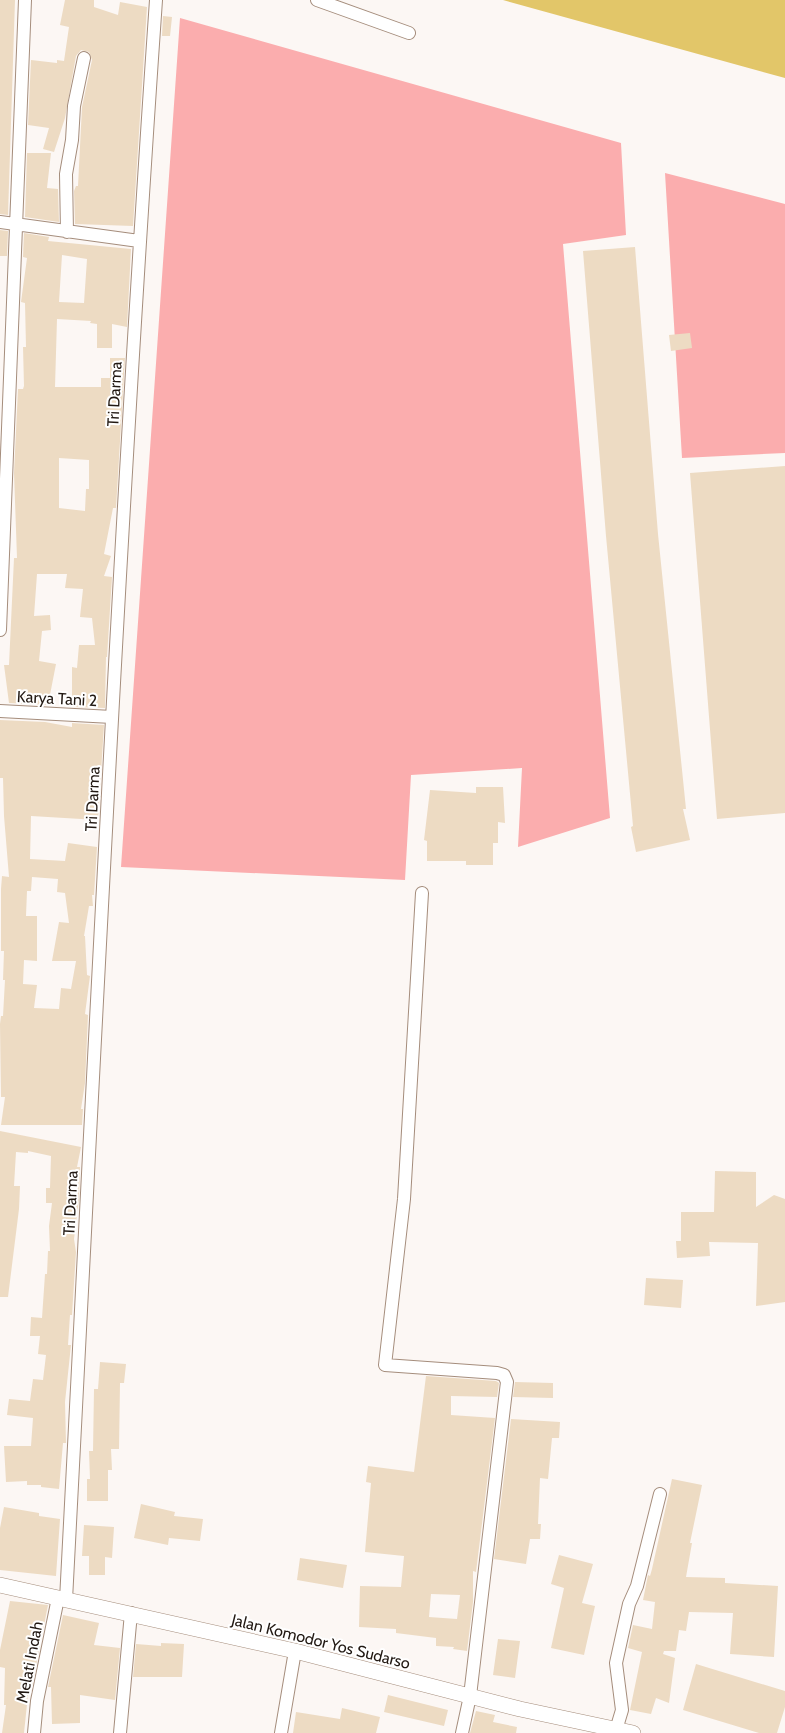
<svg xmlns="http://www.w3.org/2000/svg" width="785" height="1733" font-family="Cabin,sans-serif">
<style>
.green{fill:#fbadae}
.water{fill:#e2c669}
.building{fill:#eddbc3;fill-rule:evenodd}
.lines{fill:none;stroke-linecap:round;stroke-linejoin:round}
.minor-casing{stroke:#a58d7c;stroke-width:14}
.tertiary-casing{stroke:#a58d7c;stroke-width:16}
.minor{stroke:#fff;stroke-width:12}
.tertiary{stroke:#fff;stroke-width:15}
.labels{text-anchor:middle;stroke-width:4;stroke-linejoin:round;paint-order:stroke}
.street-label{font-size:16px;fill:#221913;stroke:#fff}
</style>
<rect width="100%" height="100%" fill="#fcf7f4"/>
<path class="green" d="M 180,18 L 621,143 L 626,235 L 563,244 L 610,818 L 518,847 L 522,768 L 411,775 L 405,880 L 121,867 Z
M 665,173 L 785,204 L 785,453 L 682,458 Z"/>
<path class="water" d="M 503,0 L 785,0 L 785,78 Z"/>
<path class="building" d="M 0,0 L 15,0 L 8,215 L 0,214 Z
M 65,0 L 94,0 L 94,7 L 118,15 L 120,2 L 147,7 L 133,226 L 75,224 L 74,191 L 76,186 L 78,186 L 82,107 L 92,60 L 89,52 L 81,50 L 76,56 L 65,118 L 54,152 L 43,149 L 49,128 L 28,125 L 31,60 L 57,63 L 57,60 L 64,61 L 69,27 L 60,25 Z
M 163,16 L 172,17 L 170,36 L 162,36 Z
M 27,153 L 51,153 L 47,188 L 58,189 L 59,222 L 25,217 Z
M 0,230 L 8,231 L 7,256 L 0,256 Z
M 24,233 L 49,237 L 48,241 L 131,249 L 127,327 L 112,324 L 112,348 L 97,348 L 97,324 L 90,323 L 91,321 L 57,319 L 55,387 L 101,387 L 101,378 L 110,378 L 110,358 L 125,358 L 116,508 L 113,508 L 104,554 L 111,556 L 104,576 L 112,577 L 107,657 L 106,657 L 105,708 L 72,707 L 72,667 L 77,668 L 79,645 L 95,645 L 92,618 L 80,617 L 83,589 L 65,588 L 67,574 L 37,574 L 34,616 L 50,615 L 51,630 L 42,631 L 39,661 L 56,664 L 48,705 L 9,703 L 4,665 L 9,665 L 14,558 L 17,558 L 14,473 L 18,389 L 23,389 L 24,386 L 23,347 L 26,347 L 25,303 L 21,302 L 27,258 L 23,257 ZM 62,255 L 87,259 L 84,303 L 59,302 ZM 59,458 L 89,460 L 89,489 L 86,489 L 85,511 L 59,508 Z
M 635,247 L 658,534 L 686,809 L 683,809 L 690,840 L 636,852 L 631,827 L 633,826 L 606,536 L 583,251 Z
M 690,333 L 692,348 L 671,351 L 669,335 Z
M 785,466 L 785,813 L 717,819 L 690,473 Z
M 0,720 L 45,722 L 72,727 L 72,723 L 104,725 L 98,820 L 31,816 L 30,859 L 65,861 L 68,843 L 97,847 L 94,895 L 92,895 L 93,906 L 89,906 L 84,936 L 85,936 L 87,975 L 90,976 L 85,1014 L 88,1015 L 85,1083 L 81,1109 L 83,1109 L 82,1125 L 1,1125 L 5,1097 L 1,1097 L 0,1024 L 1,1016 L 3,1016 L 5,980 L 3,980 L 4,951 L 1,951 L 1,889 L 2,876 L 9,877 L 4,816 L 3,778 L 0,778 ZM 32,877 L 58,879 L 57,892 L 65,893 L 69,923 L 59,922 L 52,961 L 76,961 L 71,989 L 61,988 L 59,1009 L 34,1008 L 37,985 L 23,984 L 24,960 L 37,961 L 37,916 L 26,916 L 27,891 L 31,891 Z
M 476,787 L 503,787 L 505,823 L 498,822 L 498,843 L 493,843 L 493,865 L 466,865 L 466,861 L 427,861 L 427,841 L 424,840 L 430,790 L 476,793 Z
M 0,1131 L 81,1147 L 77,1167 L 80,1167 L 79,1199 L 74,1239 L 76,1252 L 73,1299 L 72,1315 L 70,1315 L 68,1345 L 71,1345 L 65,1402 L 66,1443 L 63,1443 L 59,1489 L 41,1487 L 41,1485 L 27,1485 L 27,1481 L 6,1482 L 4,1446 L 31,1446 L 33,1418 L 7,1415 L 9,1399 L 30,1401 L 33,1379 L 43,1380 L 46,1355 L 38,1354 L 40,1336 L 30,1336 L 31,1317 L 42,1318 L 45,1274 L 47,1274 L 48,1251 L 50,1251 L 49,1226 L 52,1203 L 46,1203 L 46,1188 L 50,1188 L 51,1156 L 28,1151 L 28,1153 L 16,1152 L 14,1186 L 20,1186 L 19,1209 L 8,1297 L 0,1297 Z
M 715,1171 L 756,1172 L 756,1207 L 774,1195 L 785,1199 L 785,1302 L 756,1306 L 758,1243 L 709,1242 L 710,1256 L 677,1258 L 676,1241 L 681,1241 L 681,1212 L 714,1212 Z
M 646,1278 L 683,1280 L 681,1308 L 644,1305 Z
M 100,1362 L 126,1364 L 124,1383 L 120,1383 L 119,1449 L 111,1449 L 112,1470 L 108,1470 L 108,1501 L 87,1501 L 87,1479 L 90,1479 L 89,1451 L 93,1451 L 94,1389 L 98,1389 Z
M 426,1376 L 496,1381 L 499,1383 L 497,1397 L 451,1396 L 451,1415 L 495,1418 L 476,1572 L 473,1571 L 473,1602 L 467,1651 L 453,1649 L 454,1647 L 436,1646 L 436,1638 L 396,1633 L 396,1629 L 359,1627 L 360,1586 L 401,1587 L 404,1556 L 365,1552 L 371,1483 L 366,1482 L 368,1466 L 414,1472 ZM 431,1594 L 460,1595 L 457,1619 L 429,1617 Z
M 515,1382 L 553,1383 L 553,1398 L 513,1397 Z
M 511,1419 L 560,1422 L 559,1438 L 552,1438 L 548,1479 L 540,1478 L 538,1524 L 541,1524 L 540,1539 L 530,1539 L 526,1564 L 494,1559 Z
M 672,1479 L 702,1485 L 690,1543 L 692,1543 L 686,1577 L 725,1578 L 725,1583 L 778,1586 L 774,1657 L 730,1654 L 733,1613 L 689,1612 L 686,1631 L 679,1630 L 676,1651 L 664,1651 L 663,1654 L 675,1658 L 669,1703 L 656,1698 L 651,1714 L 630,1710 L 642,1652 L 628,1648 L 633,1625 L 652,1629 L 655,1602 L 643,1600 L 648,1575 L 650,1576 L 652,1569 Z
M 141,1504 L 175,1512 L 174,1516 L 203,1519 L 200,1541 L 169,1538 L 168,1545 L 134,1538 Z
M 4,1507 L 39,1513 L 39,1516 L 60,1519 L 56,1576 L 0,1570 L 0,1528 Z
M 84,1525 L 114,1527 L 112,1558 L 105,1557 L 105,1575 L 89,1575 L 89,1556 L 82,1556 Z
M 559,1555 L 593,1564 L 582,1603 L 595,1606 L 584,1655 L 551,1648 L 564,1588 L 551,1584 Z
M 300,1558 L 347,1565 L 343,1588 L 297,1580 Z
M 10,1601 L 48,1605 L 32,1686 L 29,1685 L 24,1733 L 2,1733 L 6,1705 L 4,1705 L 5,1668 L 0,1667 L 0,1650 Z
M 63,1615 L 99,1623 L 94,1645 L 120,1648 L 115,1700 L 80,1695 L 80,1723 L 52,1724 L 51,1687 L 48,1687 Z
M 498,1639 L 520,1641 L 515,1678 L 493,1675 Z
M 161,1643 L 184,1644 L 182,1677 L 133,1677 L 136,1644 L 161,1646 Z
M 696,1664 L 785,1691 L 785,1707 L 777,1733 L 759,1733 L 683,1710 Z
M 388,1695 L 448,1710 L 444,1726 L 384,1712 Z
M 342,1708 L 380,1717 L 376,1733 L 293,1733 L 296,1712 L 340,1719 Z
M 476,1711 L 495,1715 L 493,1722 L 517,1727 L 516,1733 L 470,1733 Z"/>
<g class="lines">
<defs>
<path id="minor" d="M 317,0 L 409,33
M 0,222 L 139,241
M 67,232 L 66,174 L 72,140 L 74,106 L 84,58
M 0,630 L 25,0
M 0,711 L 112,717
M 422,893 L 404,1199 L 385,1365 L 497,1373 L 504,1375 L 507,1382 L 470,1696 L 462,1733
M 66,1600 C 94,1066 119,533 156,0
M 616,1730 L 622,1710 L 616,1663 L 629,1604 L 637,1586 L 660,1494
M 34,1733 L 37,1701 L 58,1598
M 120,1733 L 131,1613
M 281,1733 L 295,1651"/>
<path id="tertiary" d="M 0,1585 L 295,1651 L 520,1709 L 633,1733"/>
</defs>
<use href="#minor" class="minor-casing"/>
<use href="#tertiary" class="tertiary-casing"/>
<use href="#minor" class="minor"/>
<use href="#tertiary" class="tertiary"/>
</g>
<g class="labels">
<g class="street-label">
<text transform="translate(114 394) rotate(-87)" y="6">Tri Darma</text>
<text transform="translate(57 698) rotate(3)" y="6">Karya Tani 2</text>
<text transform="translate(92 799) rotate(-87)" y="6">Tri Darma</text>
<text transform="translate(70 1203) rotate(-87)" y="6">Tri Darma</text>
<text transform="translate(321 1641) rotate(14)" y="6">Jalan Komodor Yos Sudarso</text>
<text transform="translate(29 1662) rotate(-79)" y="6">Melati Indah</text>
</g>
</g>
</svg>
